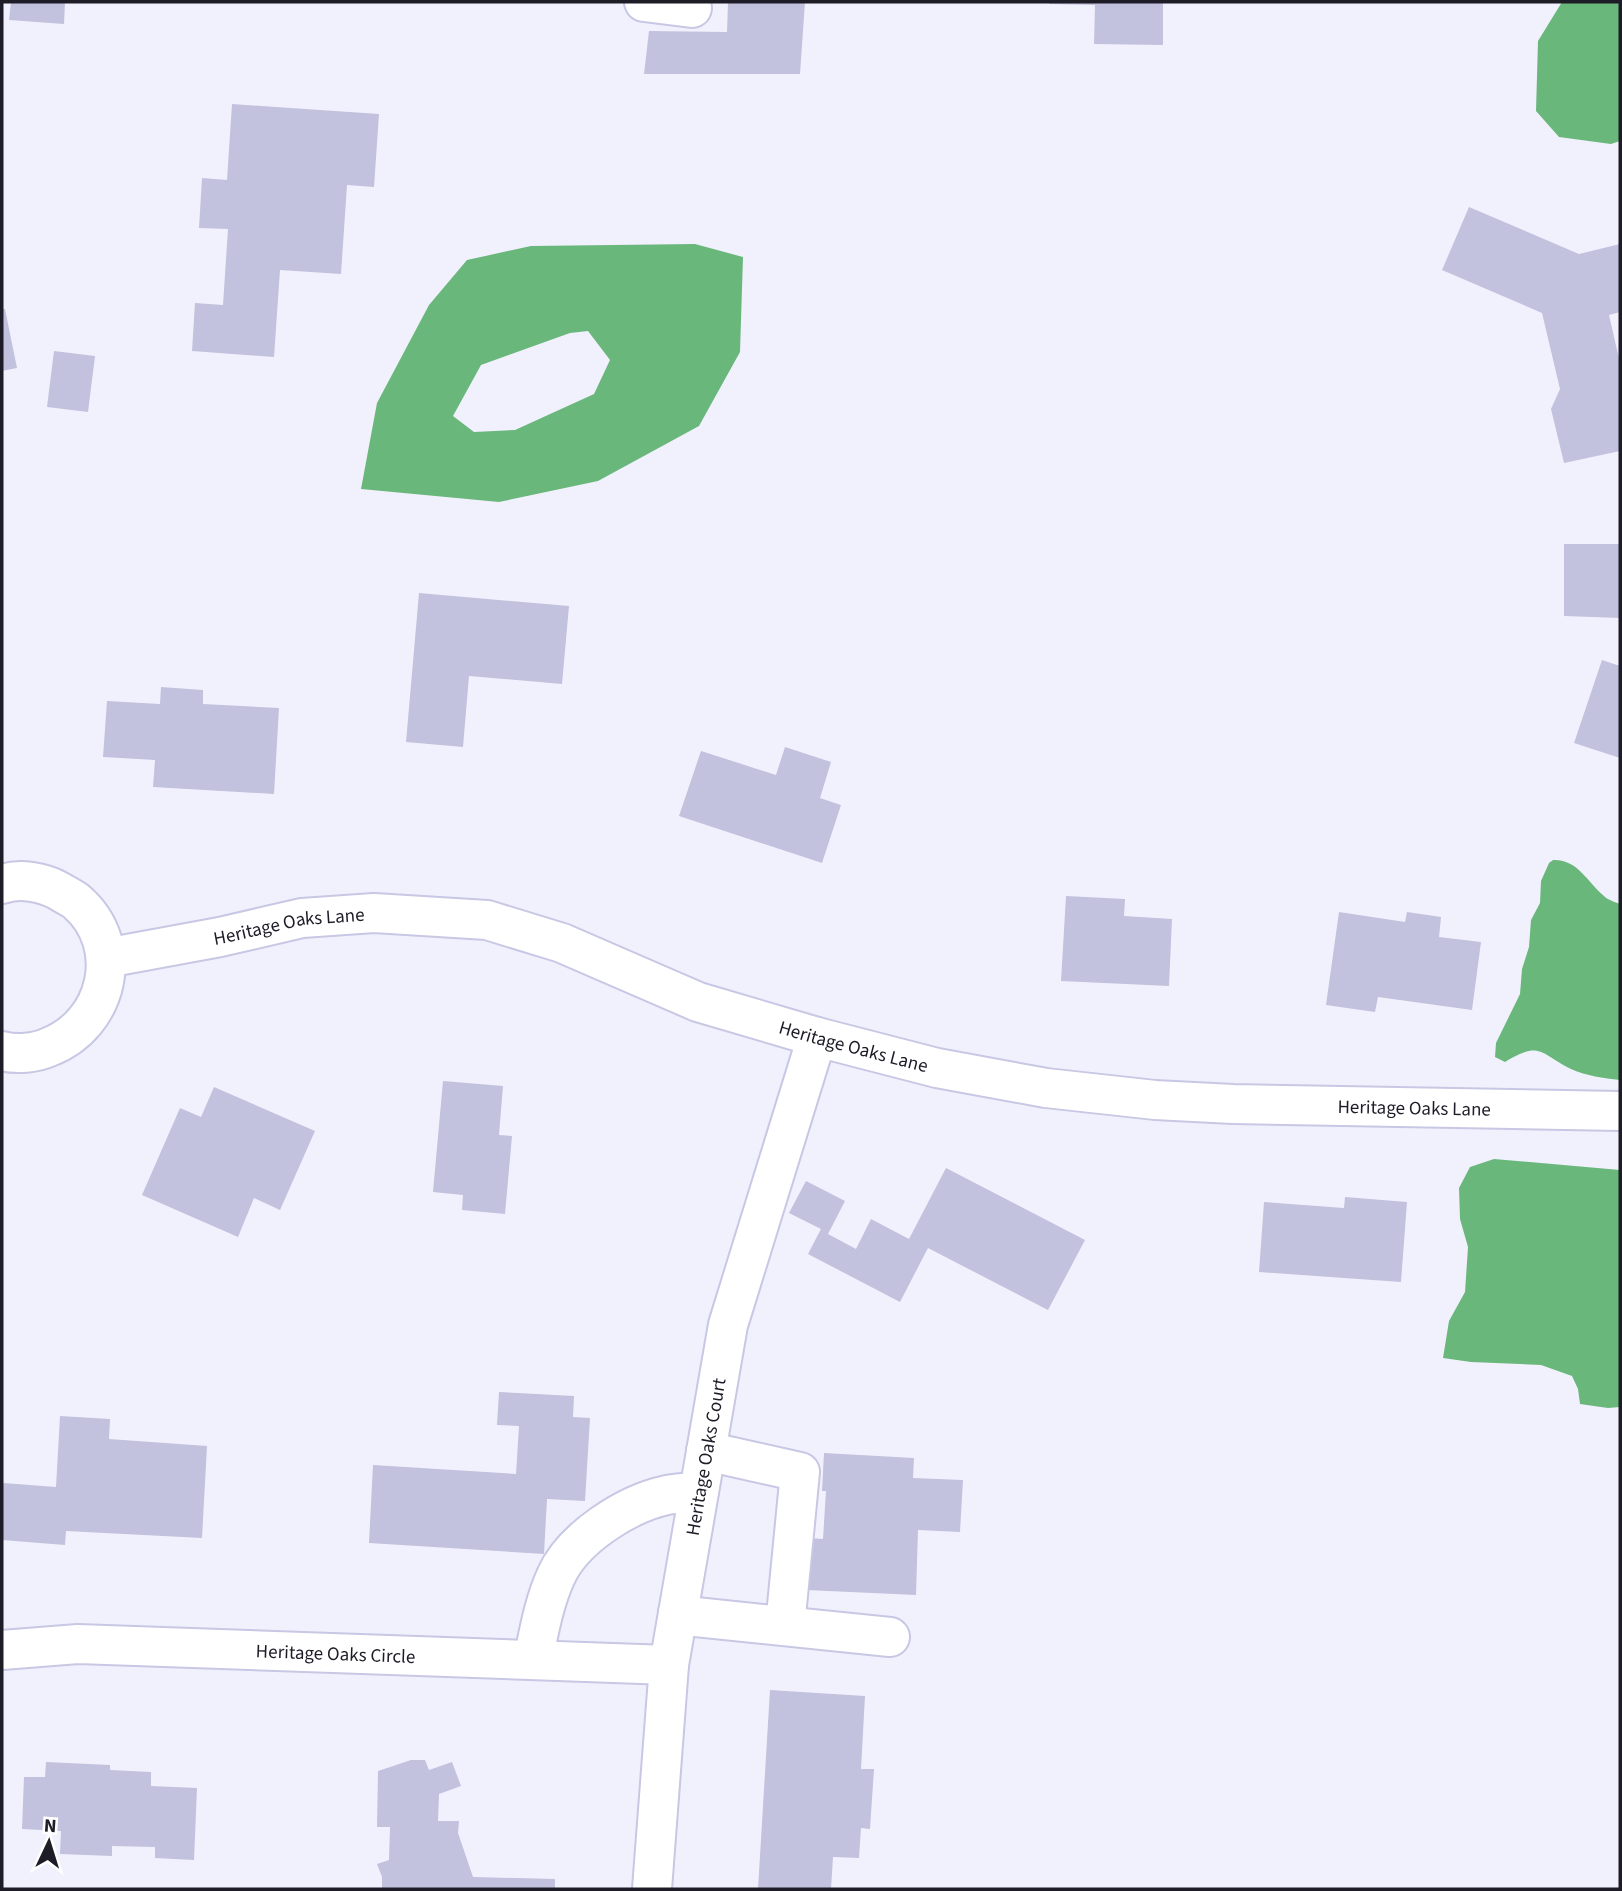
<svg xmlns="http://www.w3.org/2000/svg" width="1622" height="1891" font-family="'Source Sans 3',sans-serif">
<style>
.water{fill:#6ab77c;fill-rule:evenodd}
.building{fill:#c2c1de}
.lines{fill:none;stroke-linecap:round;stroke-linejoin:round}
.minor-casing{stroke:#c8c7e4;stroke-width:42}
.minor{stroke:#fff;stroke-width:38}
.labels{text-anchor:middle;stroke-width:7;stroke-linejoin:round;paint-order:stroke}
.street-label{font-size:19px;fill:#1d1c27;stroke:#fff}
</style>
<rect width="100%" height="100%" fill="#f1f1fd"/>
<path class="water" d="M 1562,2 L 1620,2 L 1620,141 L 1611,144 L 1559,137 L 1536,111 L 1538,41 Z
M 695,244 L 743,257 L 740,352 L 699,426 L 598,481 L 499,502 L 361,489 L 377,403 L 429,305 L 467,260 L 531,246 ZM 588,331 L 610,360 L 594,394 L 515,430 L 474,432 L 453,416 L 481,365 L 570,333 Z
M 1553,860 C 1578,859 1587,882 1604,896 C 1608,900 1615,902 1620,904 L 1620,1080 C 1603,1078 1587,1076 1571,1069 C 1540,1054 1541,1040 1505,1062 L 1495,1057 L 1496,1043 L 1520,994 L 1522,969 L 1529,947 L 1531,920 L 1540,903 L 1541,881 L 1549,863 Z
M 1494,1159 L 1620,1170 L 1620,1407 L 1608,1408 L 1580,1404 L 1578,1389 L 1572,1376 L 1541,1365 L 1471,1362 L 1443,1358 L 1449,1321 L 1465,1292 L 1468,1247 L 1460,1219 L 1459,1188 L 1470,1167 Z"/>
<path class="building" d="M 11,2 L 65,2 L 64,24 L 9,20 Z
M 728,2 L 805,2 L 800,74 L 644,74 L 649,31 L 727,32 Z
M 1049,2 L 1163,2 L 1163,45 L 1094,44 L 1095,5 L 1049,4 Z
M 232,104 L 379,114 L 374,187 L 347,185 L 341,274 L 280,270 L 274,357 L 192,351 L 195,303 L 223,305 L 228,229 L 199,228 L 202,178 L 227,180 Z
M 1469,207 L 1579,254 L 1620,244 L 1620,312 L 1609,315 L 1620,363 L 1620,451 L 1564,463 L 1551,409 L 1560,389 L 1542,313 L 1442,270 Z
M 2,309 L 5,309 L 17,368 L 2,371 Z
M 54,351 L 95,356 L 88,412 L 47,407 Z
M 1564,544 L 1620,544 L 1620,618 L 1564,616 Z
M 419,593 L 569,606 L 562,684 L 469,676 L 463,747 L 406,742 Z
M 1602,660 L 1620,666 L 1620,758 L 1574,743 Z
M 161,687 L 203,690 L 203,704 L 279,708 L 274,794 L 153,787 L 155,760 L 103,757 L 107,701 L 160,704 Z
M 785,747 L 831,762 L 820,798 L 841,805 L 822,863 L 679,816 L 701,751 L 776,775 Z
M 1066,896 L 1125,899 L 1124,916 L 1172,919 L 1169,986 L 1061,981 Z
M 1339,912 L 1405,922 L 1407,912 L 1441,917 L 1439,937 L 1481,942 L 1472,1010 L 1378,997 L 1375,1012 L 1326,1005 Z
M 443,1081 L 503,1086 L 499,1135 L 512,1136 L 505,1214 L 462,1210 L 463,1195 L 433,1192 Z
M 214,1087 L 315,1131 L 280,1210 L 254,1198 L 238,1237 L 142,1195 L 180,1108 L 201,1117 Z
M 946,1168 L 1085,1240 L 1048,1310 L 928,1248 L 900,1302 L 808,1254 L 821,1229 L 789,1213 L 806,1181 L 845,1201 L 828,1234 L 856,1249 L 871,1219 L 909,1239 Z
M 1345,1197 L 1407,1202 L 1401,1282 L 1259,1272 L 1264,1202 L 1344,1208 Z
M 499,1392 L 574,1396 L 573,1417 L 590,1418 L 585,1501 L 547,1499 L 544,1554 L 369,1543 L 373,1465 L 516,1474 L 519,1426 L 497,1425 Z
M 60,1416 L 110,1419 L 109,1439 L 207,1446 L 202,1538 L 66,1531 L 65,1545 L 2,1540 L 3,1483 L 56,1487 Z
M 824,1453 L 914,1458 L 913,1478 L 963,1480 L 960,1532 L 918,1530 L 916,1595 L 806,1590 L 809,1538 L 823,1539 L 826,1491 L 822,1491 Z
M 770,1690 L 865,1696 L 861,1769 L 874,1769 L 870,1829 L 861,1828 L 859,1858 L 833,1857 L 831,1889 L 758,1889 Z
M 411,1760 L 425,1760 L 429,1770 L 452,1762 L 461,1786 L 439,1794 L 438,1821 L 459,1821 L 458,1833 L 473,1877 L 555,1879 L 555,1889 L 382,1889 L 382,1877 L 377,1864 L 389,1860 L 390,1827 L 377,1827 L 378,1771 Z
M 46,1762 L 110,1765 L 110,1770 L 151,1772 L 151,1786 L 197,1788 L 194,1860 L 155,1858 L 155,1847 L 112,1846 L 112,1856 L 60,1854 L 61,1831 L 22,1829 L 24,1777 L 45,1777 Z"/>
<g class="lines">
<defs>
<g id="minor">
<path d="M 644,2 L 692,8"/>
<path d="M 2,884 C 20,878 43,882 59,891 C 65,895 72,898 77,902 C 127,946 108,1024 49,1047 C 36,1053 16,1055 2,1051"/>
<path id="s1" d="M 106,958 L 220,937 L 302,918 L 374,913 L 487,920 L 562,943 L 698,1002 L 817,1037 L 937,1068 L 1046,1088 L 1155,1100 L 1233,1104 L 1620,1111"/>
<path d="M 706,1451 L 800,1472 L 785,1626"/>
<path d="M 678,1613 L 686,1616 L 890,1637"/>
<path id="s2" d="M 2,1650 L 78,1644 L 669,1665"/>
<path d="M 533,1660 C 539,1632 544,1602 556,1576 C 573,1538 626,1504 667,1495 C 677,1493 688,1493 699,1491"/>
<path id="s3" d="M 652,1889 L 669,1665 L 728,1325 L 817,1037"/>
</g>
</defs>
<use href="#minor" class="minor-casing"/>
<use href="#minor" class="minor"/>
</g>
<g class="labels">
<g class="street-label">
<text dy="7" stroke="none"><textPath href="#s1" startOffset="186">Heritage Oaks Lane</textPath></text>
<text dy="7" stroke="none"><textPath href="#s1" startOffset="774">Heritage Oaks Lane</textPath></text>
<text dy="7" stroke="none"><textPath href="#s1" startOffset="1340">Heritage Oaks Lane</textPath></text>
<text dy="7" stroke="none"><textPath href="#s3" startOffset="436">Heritage Oaks Court</textPath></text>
<text dy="7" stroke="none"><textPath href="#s2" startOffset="334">Heritage Oaks Circle</textPath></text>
</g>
</g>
<rect width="1622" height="1891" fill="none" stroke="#1d1c27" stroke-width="7"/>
<g transform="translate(49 1842) rotate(4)" stroke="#ffffff" stroke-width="5" paint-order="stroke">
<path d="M0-5L12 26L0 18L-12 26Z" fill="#1d1c27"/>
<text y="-10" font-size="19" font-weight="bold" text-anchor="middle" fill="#1d1c27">N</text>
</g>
</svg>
